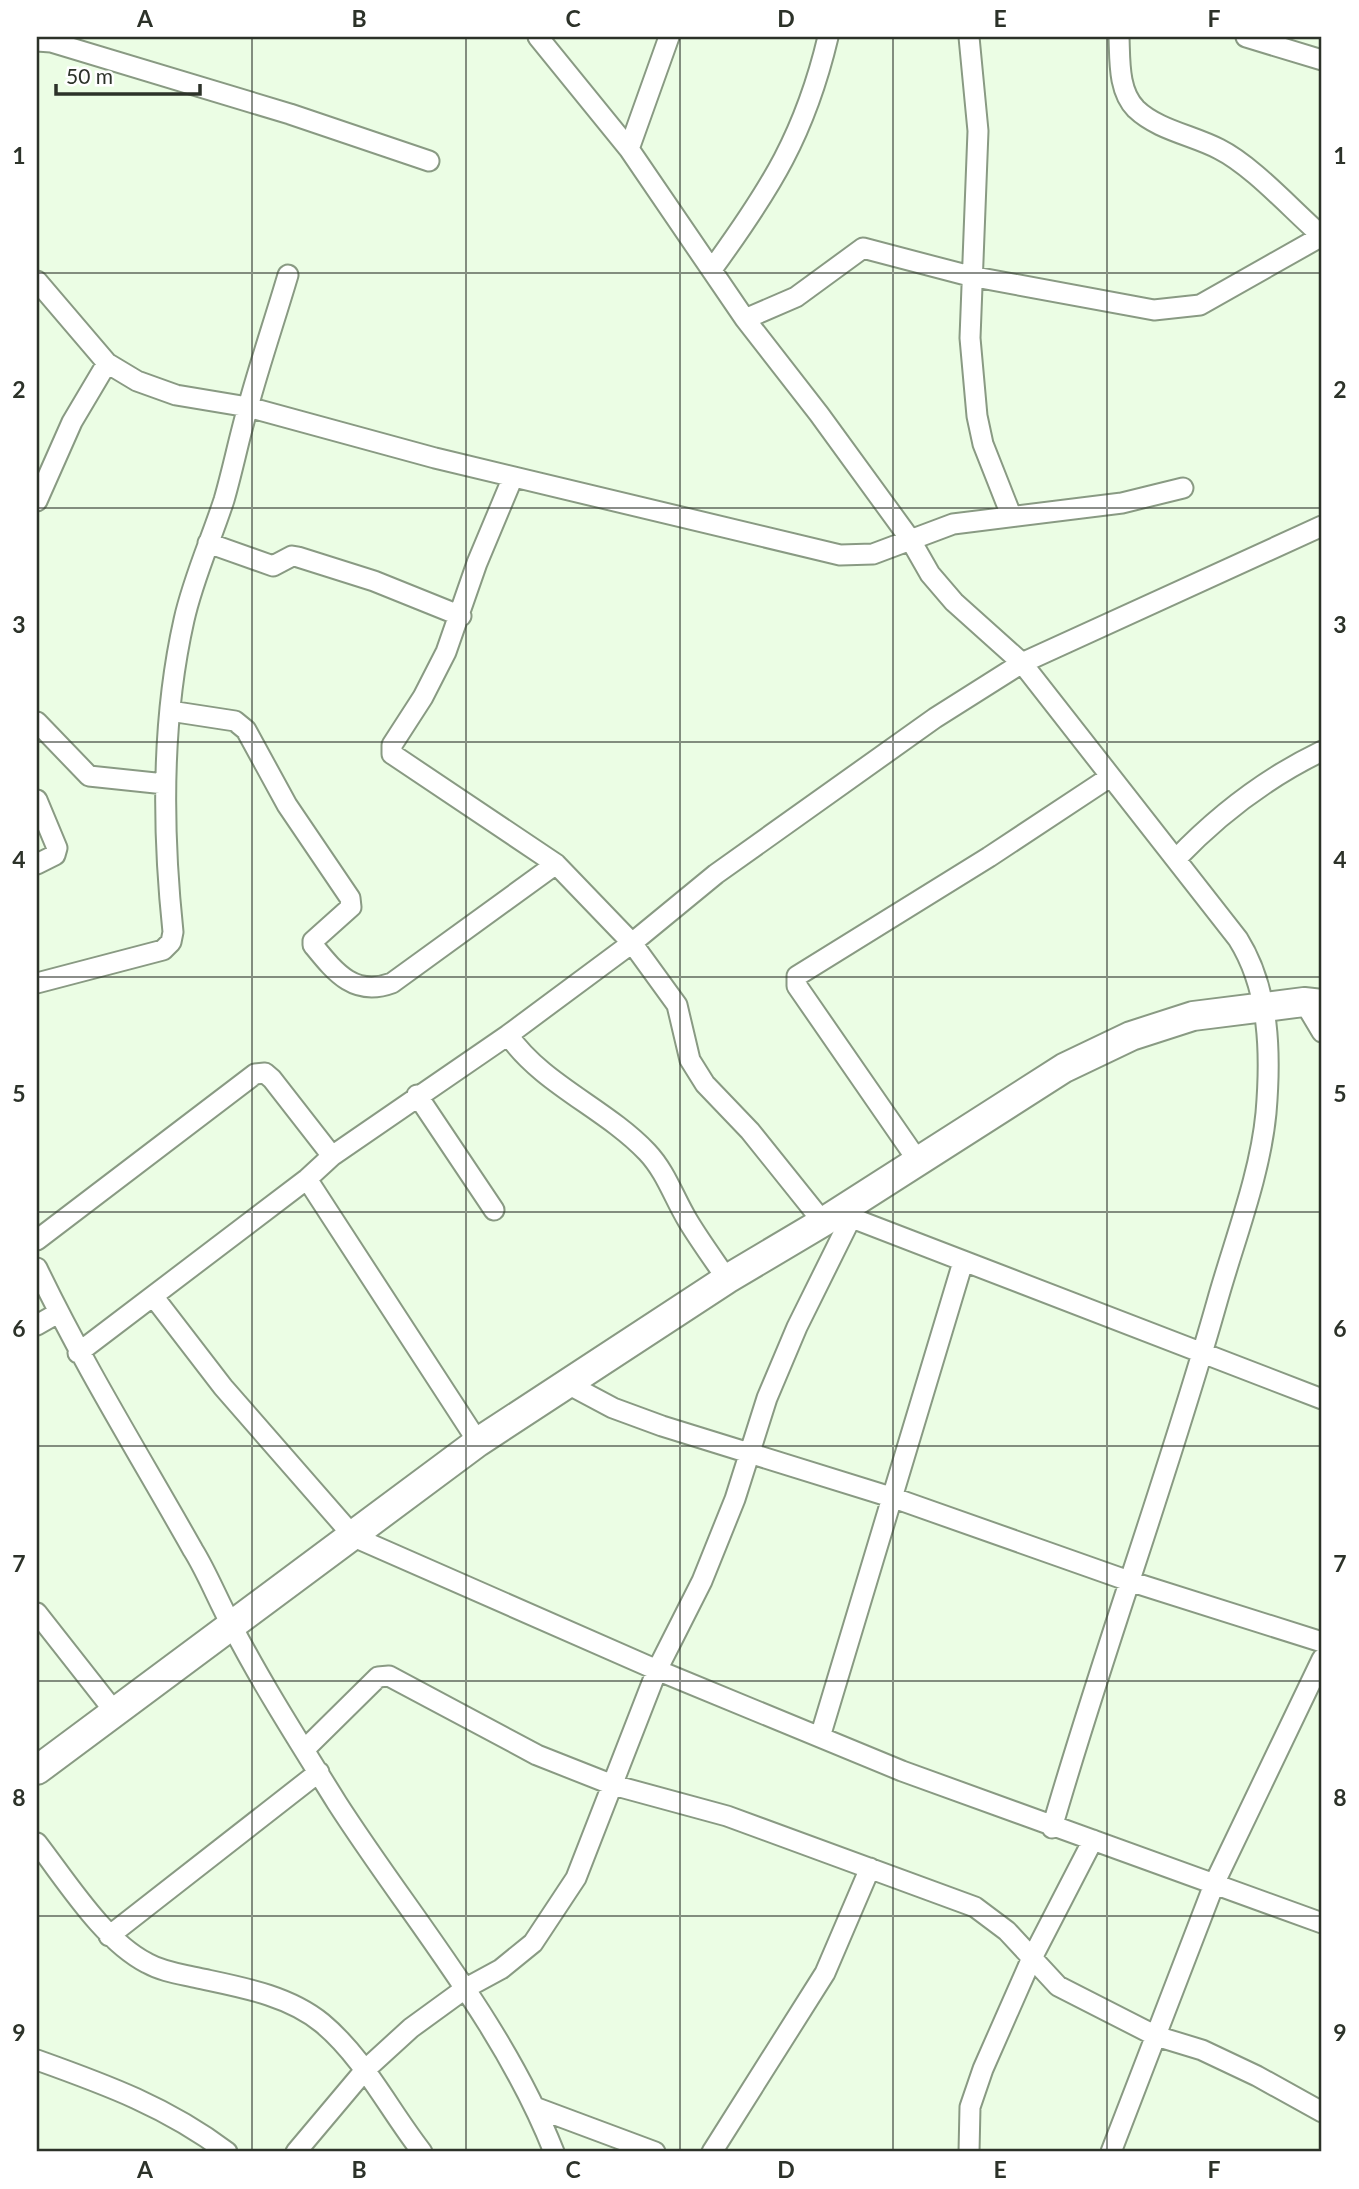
<svg xmlns="http://www.w3.org/2000/svg" width="1359" height="2189" font-family="Lato,sans-serif">
<style>
.lines{fill:none;stroke-linecap:round;stroke-linejoin:round}
.street-casing{stroke:#899a83;stroke-width:23}
.secondary-casing{stroke:#899a83;stroke-width:32}
.street{stroke:#fff;stroke-width:19}
.secondary{stroke:#fff;stroke-width:28}
.grid{fill:none;stroke:#2c3229;stroke-width:2;stroke-opacity:0.55}
.neatline{fill:none;stroke:#2c3229;stroke-width:2.5}
.grid-label{font-size:23px;text-anchor:middle;font-weight:bold;fill:#2c3229}
</style>
<rect width="100%" height="100%" fill="#ebfde4"/>
<g class="lines">
<defs>
<path id="street" d="M 538,37 L 629,149 L 745,319 L 819,414 L 910,539 L 930,574 L 954,602 L 1022,663 L 1238,939 C 1270,990 1271,1054 1266,1113 C 1260,1176 1234,1241 1217,1302 C 1167,1479 1103,1651 1052,1828
M 969,37 L 978,131 L 970,338 L 977,416 L 983,444 L 1011,515
M 1119,37 C 1120,60 1118,91 1136,109 C 1158,130 1192,135 1219,149 C 1253,166 1292,210 1322,236
M 1246,37 L 1322,60
M 37,41 L 51,42 L 290,114 L 429,161
M 629,149 L 669,37
M 713,268 C 771,188 805,134 828,37
M 37,281 L 107,363 L 137,381 L 176,395 L 248,407 L 435,458 L 840,555 L 873,554 L 953,524 L 1122,503 L 1183,488
M 745,319 L 796,297 L 863,248 L 970,276 L 1154,310 L 1200,305 L 1322,236
M 513,477 L 477,563 L 446,652 L 423,697 L 392,745 L 392,754 L 556,864 L 632,943 L 677,1005 L 690,1060 L 705,1084 L 750,1131 L 823,1222
M 37,501 L 72,422 L 107,363
M 208,543 L 273,566 L 292,556 L 298,557 L 374,581 L 461,616
M 170,711 L 235,721 L 246,730 L 287,805 L 350,898 L 351,907 L 313,941 L 313,945 C 335,972 354,997 392,983 L 556,864
M 37,722 L 89,776 L 165,784
M 37,800 L 57,848 L 55,855 L 37,864
M 1176,859 C 1219,814 1266,778 1322,751
M 37,983 L 163,950 L 171,942 L 173,932 C 162,828 161,722 184,620 C 193,579 211,540 224,500 C 233,469 239,438 248,407 C 260,363 275,319 288,275
M 1304,1002 L 1322,1032
M 508,1035 C 543,1085 605,1108 647,1152 C 666,1172 674,1198 688,1221 C 700,1241 714,1260 727,1279
M 417,1095 L 494,1210
M 918,1161 L 797,986 L 797,976 L 989,857 L 1110,777
M 307,1179 L 478,1442
M 839,1213 L 1322,1399
M 37,1240 L 255,1074 L 265,1073 L 272,1079 L 332,1156
M 37,1268 C 84,1366 140,1456 193,1550 C 208,1574 218,1601 232,1626 C 263,1686 301,1745 337,1803 C 411,1918 503,2023 554,2152
M 153,1296 L 223,1387 L 354,1537 L 657,1670 L 902,1771 L 1322,1923
M 37,1325 L 58,1313
M 78,1353 L 307,1179 L 332,1156 L 508,1035 L 632,943 L 716,874 L 935,718 L 1022,663 L 1322,526
M 566,1383 L 613,1408 L 662,1426 L 894,1498 L 1129,1581 L 1322,1642
M 37,1613 L 114,1711
M 820,1737 L 963,1262
M 305,1749 L 378,1677 L 389,1676 L 537,1755 L 613,1785 L 727,1816 L 975,1907 L 1007,1931 L 1058,1986 L 1156,2036 L 1202,2050 L 1257,2076 L 1322,2112
M 37,1843 C 68,1883 103,1940 147,1963 C 163,1972 181,1974 198,1978 C 240,1987 288,1995 322,2023 C 364,2058 389,2110 422,2152
M 109,1936 L 319,1772
M 37,2060 C 107,2085 167,2107 227,2152
M 537,2108 L 655,2152
M 296,2152 L 365,2070 L 411,2028 L 466,1988 L 501,1969 L 533,1943 L 576,1878 L 657,1670 L 702,1581 L 735,1499 L 767,1398 L 797,1327 L 851,1218
M 712,2152 L 825,1973 L 870,1868
M 969,2152 L 970,2107 L 983,2069 L 1031,1960 L 1093,1840
M 1111,2152 L 1215,1882 L 1322,1659"/>
<path id="secondary" d="M 37,1770 L 478,1442 L 727,1279 L 823,1222 L 1064,1068 L 1131,1036 L 1193,1016 L 1304,1002 L 1322,1004"/>
</defs>
<use href="#street" class="street-casing"/>
<use href="#secondary" class="secondary-casing"/>
<use href="#street" class="street"/>
<use href="#secondary" class="secondary"/>
</g>
<path class="grid" d="M 252,37 L 252,2152M 466,37 L 466,2152M 680,37 L 680,2152M 893,37 L 893,2152M 1107,37 L 1107,2152M 37,273 L 1322,273M 37,508 L 1322,508M 37,742 L 1322,742M 37,977 L 1322,977M 37,1212 L 1322,1212M 37,1446 L 1322,1446M 37,1681 L 1322,1681M 37,1916 L 1322,1916"/>
<rect width="1359" height="2189" fill="none" stroke="#ffffff" stroke-width="77"/>
<path d="M56 84v10h144v-10" fill="none" stroke="#2c3229" stroke-width="3.5"/>
<text x="66" y="84" font-size="21" fill="#2c3229" stroke="#ffffff" stroke-width="5" paint-order="stroke">50 m</text>
<rect x="38" y="38" width="1282" height="2112" class="neatline"/>
<g class="grid-label">
<text x="145" y="27">A</text>
<text x="359" y="27">B</text>
<text x="573" y="27">C</text>
<text x="786" y="27">D</text>
<text x="1000" y="27">E</text>
<text x="1214" y="27">F</text>
<text x="19" y="164">1</text>
<text x="1340" y="164">1</text>
<text x="19" y="398">2</text>
<text x="1340" y="398">2</text>
<text x="19" y="633">3</text>
<text x="1340" y="633">3</text>
<text x="19" y="868">4</text>
<text x="1340" y="868">4</text>
<text x="19" y="1102">5</text>
<text x="1340" y="1102">5</text>
<text x="19" y="1337">6</text>
<text x="1340" y="1337">6</text>
<text x="19" y="1572">7</text>
<text x="1340" y="1572">7</text>
<text x="19" y="1806">8</text>
<text x="1340" y="1806">8</text>
<text x="19" y="2041">9</text>
<text x="1340" y="2041">9</text>
<text x="145" y="2178">A</text>
<text x="359" y="2178">B</text>
<text x="573" y="2178">C</text>
<text x="786" y="2178">D</text>
<text x="1000" y="2178">E</text>
<text x="1214" y="2178">F</text>
</g>
</svg>
